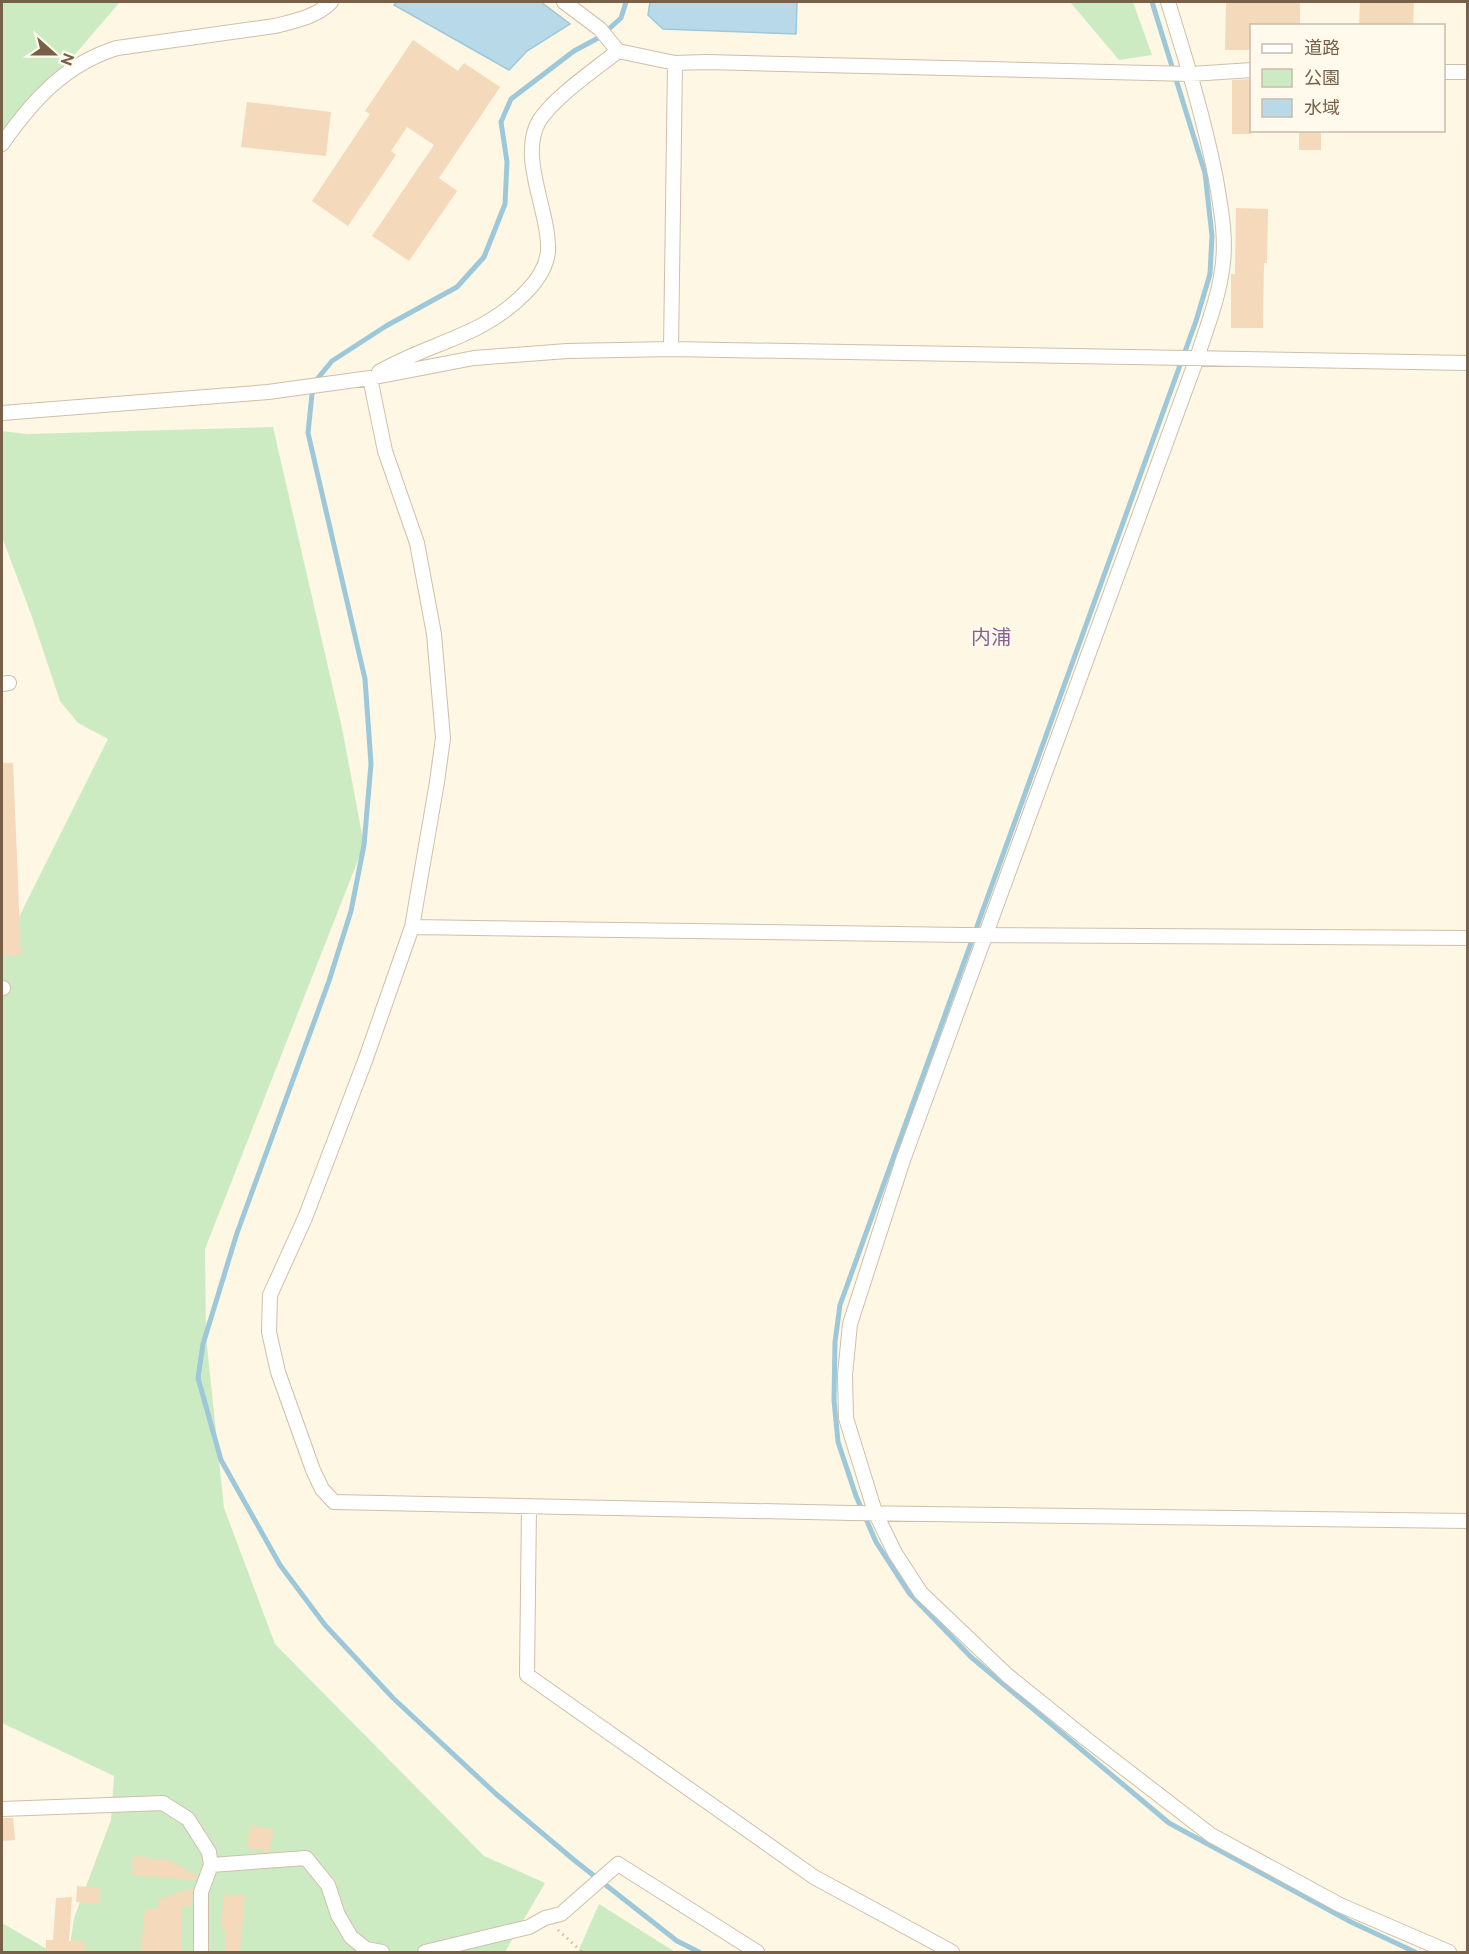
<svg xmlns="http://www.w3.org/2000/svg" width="1469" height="1954" font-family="Ubuntu,'Noto Sans JP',sans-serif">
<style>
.green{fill:#cdebc2}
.water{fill:#b8dae8;stroke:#9dc8da;stroke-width:1.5}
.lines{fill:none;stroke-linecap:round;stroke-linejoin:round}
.stream{stroke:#9dc8da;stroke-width:5}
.building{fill:#f4d9bb}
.minor-casing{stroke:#cfbfaa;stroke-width:16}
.path{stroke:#d9bd9e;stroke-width:3;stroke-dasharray:1.5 4.5;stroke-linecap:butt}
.minor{stroke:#fff;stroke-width:14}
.labels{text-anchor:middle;stroke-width:6;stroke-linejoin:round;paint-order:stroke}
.neighbourhood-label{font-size:20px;fill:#8a6094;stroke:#fffaeb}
</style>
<rect width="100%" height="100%" fill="#fdf7e4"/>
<path class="green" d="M 2,2 L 120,2 L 16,123 L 2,151 Z
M 1070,2 L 1133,2 L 1152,55 L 1119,60 Z
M 273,427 L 342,728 L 364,845 L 205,1249 L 206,1337 L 224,1508 L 275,1644 L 484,1856 L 545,1883 L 505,1952 L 69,1952 L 74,1918 L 111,1820 L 114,1776 L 2,1723 L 2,951 L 108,739 L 78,723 L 60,701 L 31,614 L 2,537 L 2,431 L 27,434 Z
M 599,1904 L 675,1952 L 578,1952 Z
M 2,1923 L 52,1952 L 2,1952 Z"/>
<path class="water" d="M 396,2 L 541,2 L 570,24 L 527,51 L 509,70 L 394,5 Z
M 650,2 L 797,2 L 796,34 L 663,29 L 648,15 Z"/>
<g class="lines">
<path class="stream" d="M 626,2 L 621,18 L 600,37 L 574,51 L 511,99 L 501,122 L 507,162 L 505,204 L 484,257 L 457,287 L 386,326 L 332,361 L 313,384 L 308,433 L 365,679 L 371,764 L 364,845 L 351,911 L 329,981 L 237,1233 L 203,1344 L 198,1378 L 221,1460 L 280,1565 L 325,1625 L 393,1698 L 496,1794 L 574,1860 L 677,1941 L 699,1952
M 1152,2 L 1205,173 L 1212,236 L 1210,274 L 1196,321 L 840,1305 L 835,1342 L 834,1400 L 838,1442 L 856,1496 L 876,1542 L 909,1593 L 971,1657 L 1169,1823 L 1351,1922 L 1415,1952"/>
</g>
<path class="building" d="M 1226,2 L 1300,2 L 1300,26 L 1251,26 L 1251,50 L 1225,50 Z
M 1360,2 L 1414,2 L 1413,26 L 1359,26 Z
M 413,40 L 458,71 L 464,63 L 500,87 L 439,178 L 457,191 L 409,261 L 372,236 L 434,145 L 407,127 L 391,151 L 396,155 L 348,226 L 312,201 L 370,114 L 365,111 Z
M 1251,79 L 1251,134 L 1232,134 L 1232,80 Z
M 247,102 L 331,112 L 326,156 L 241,147 Z
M 1299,130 L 1321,130 L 1321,150 L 1299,150 Z
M 1236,208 L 1268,209 L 1267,263 L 1264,263 L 1263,328 L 1231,328 L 1231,274 L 1235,274 Z
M 2,763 L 13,763 L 21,955 L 2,956 Z
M 2,1818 L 13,1818 L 15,1840 L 2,1841 Z
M 251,1825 L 274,1830 L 269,1852 L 246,1847 Z
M 133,1856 L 148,1857 L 148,1859 L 169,1860 L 197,1876 L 196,1880 L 132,1875 Z
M 77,1886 L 100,1888 L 99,1904 L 76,1902 Z
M 193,1888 L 192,1906 L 182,1907 L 181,1953 L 140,1953 L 145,1909 L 158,1909 L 158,1900 Z
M 224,1894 L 245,1896 L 240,1953 L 225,1953 L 225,1929 L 221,1929 Z
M 72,1897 L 69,1941 L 85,1941 L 84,1953 L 46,1953 L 46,1940 L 53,1940 L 56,1898 Z"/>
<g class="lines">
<defs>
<path id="minor" d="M 564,2 L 600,29 L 618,51 L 675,63 L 706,62 L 1191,74 L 1252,70
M 1168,2 C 1186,60 1204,118 1216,179 C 1221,209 1227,239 1222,270 C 1218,300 1206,329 1197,358 L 903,1160 L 850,1324 L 845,1375 L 846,1418 L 875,1512 L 895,1553 L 921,1593 L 1007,1675 L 1085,1738 L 1211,1835 L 1340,1905 L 1449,1952
M 1444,72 L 1468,72
M 2,144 C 32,101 65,64 117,48 L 275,26 C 295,21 316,17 331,2
M 671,349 L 675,63
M 379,372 C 430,342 484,337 527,291 C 537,281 547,266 548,251 C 550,212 518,158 539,121 C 554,97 596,69 618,51
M 370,378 L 385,451 L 417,543 L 434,634 L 443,738 L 437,782 L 412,927 L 365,1061 L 305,1218 L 270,1295 L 269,1332 L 278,1372 L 313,1470 L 322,1489 L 334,1502 L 851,1513 L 1468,1521
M 2,413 L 268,392 L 370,378 L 474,358 L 567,351 L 671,349 L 1468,363
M 2,684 L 9,683
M 412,927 L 963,935 L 1468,938
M 2,988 L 3,988
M 529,1506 L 527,1675 L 814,1877 L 952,1952
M 2,1809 L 163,1803 L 188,1819 L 209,1852 L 211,1865 L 201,1892 L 201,1952
M 211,1865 L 306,1858 L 328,1885 L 338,1915 L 351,1937 L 366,1949 L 382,1952
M 425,1952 L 529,1927 L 545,1918 L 561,1914 L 618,1864 L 757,1952"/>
</defs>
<use href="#minor" class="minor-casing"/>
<path class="path" d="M 558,1930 L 582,1952"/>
<use href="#minor" class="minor"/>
</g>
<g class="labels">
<g class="neighbourhood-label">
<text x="991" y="644">内浦</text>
</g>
</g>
<rect width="1469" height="1954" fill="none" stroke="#775f48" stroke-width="6"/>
<rect x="1250" y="24" width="195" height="108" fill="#fffaeb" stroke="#c9bcaa" stroke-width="1.5"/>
<rect x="1262" y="44" width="30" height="9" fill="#ffffff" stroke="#c9bcaa" stroke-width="1.5"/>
<text x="1304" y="54" font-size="18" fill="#775f48">道路</text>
<rect x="1262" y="69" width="30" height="18" fill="#cdebc2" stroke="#c9bcaa" stroke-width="1.5"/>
<text x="1304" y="84" font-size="18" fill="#775f48">公園</text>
<rect x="1262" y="99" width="30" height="18" fill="#b8dae8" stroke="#c9bcaa" stroke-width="1.5"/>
<text x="1304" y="114" font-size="18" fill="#775f48">水域</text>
<g transform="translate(54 54) rotate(111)" stroke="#fffaeb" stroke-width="4.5" paint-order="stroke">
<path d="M0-4.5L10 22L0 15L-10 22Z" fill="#775f48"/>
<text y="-9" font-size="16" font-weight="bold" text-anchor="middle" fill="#775f48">N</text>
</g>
</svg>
